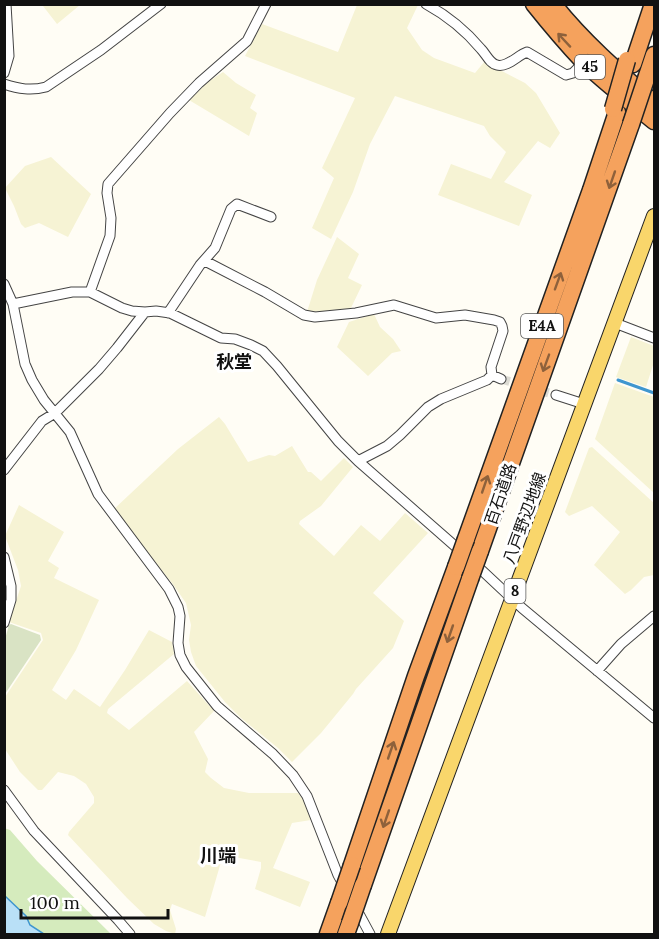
<svg xmlns="http://www.w3.org/2000/svg" width="659" height="939" font-family="Lora,'Noto Sans JP',serif">
<style>
.farmland{fill:#f6f3d4}
.green{fill:#d5ebbd}
.cemetery{fill:#d9e3c4}
.water{fill:#b9e0f7;stroke:#3f96cf;stroke-width:1.5}
.lines{fill:none;stroke-linecap:round;stroke-linejoin:round}
.stream{stroke:#3f96cf;stroke-width:3}
.street-tunnel{stroke:#dbdad3;stroke-width:9;stroke-dasharray:9 4.5;stroke-linecap:butt}
.street-casing{stroke:#444;stroke-width:11}
.primary-casing{stroke:#222;stroke-width:16}
.highway-casing{stroke:#222;stroke-width:19}
.street{stroke:#fff;stroke-width:9}
.primary{stroke:#f9d66b;stroke-width:14}
.highway{stroke:#f5a25d;stroke-width:16}
.highway-bridge-casing{stroke:#222;stroke-width:19;stroke-linecap:butt}
.highway-bridge{stroke:#f5a25d;stroke-width:16}
.oneway{stroke:#8e613b}
.labels{text-anchor:middle;stroke-width:6;stroke-linejoin:round;paint-order:stroke}
.shield{fill:#fff;stroke:#585858;stroke-width:1.5}
.shield-label{font-size:15px;font-weight:bold;fill:#111}
.street-label{font-size:16px;fill:#111;stroke:#fff}
.neighbourhood-label{font-size:18px;font-weight:bold;fill:#111;stroke:#fff}
</style>
<rect width="100%" height="100%" fill="#fffdf5"/>
<path class="farmland" d="M 45,5 L 45,4 L 80,5 L 57,24 L 43,6 Z
M 357,5 L 418,5 L 407,28 L 422,50 L 434,58 L 475,73 L 485,61 L 496,68 L 525,83 L 536,93 L 560,133 L 550,148 L 538,141 L 504,182 L 532,195 L 519,226 L 438,195 L 451,164 L 491,179 L 506,152 L 490,136 L 484,126 L 395,96 L 370,144 L 353,192 L 331,239 L 312,228 L 334,178 L 322,168 L 355,98 L 245,56 L 262,24 L 338,52 Z
M 223,72 L 236,83 L 256,95 L 250,108 L 257,113 L 249,136 L 189,100 L 208,82 Z
M 51,157 L 91,194 L 68,237 L 39,223 L 25,228 L 21,224 L 14,206 L 5,188 L 25,166 Z
M 337,237 L 359,254 L 348,278 L 362,285 L 350,310 L 307,312 L 317,280 Z
M 374,314 L 380,327 L 393,339 L 401,351 L 392,353 L 368,376 L 337,347 L 349,322 Z
M 631,337 L 654,346 L 654,362 L 646,387 L 616,377 Z
M 615,383 L 654,397 L 654,493 L 595,439 Z
M 219,417 L 225,424 L 248,462 L 269,455 L 275,456 L 292,446 L 308,472 L 311,472 L 321,481 L 344,458 L 353,467 L 321,506 L 300,521 L 299,524 L 334,556 L 361,525 L 380,541 L 405,513 L 428,533 L 373,593 L 404,621 L 393,648 L 356,689 L 353,694 L 321,733 L 292,762 L 278,748 L 241,718 L 225,702 L 196,666 L 191,652 L 189,640 L 191,625 L 186,603 L 172,583 L 113,510 L 178,449 Z
M 592,447 L 654,503 L 654,575 L 644,577 L 631,590 L 625,594 L 594,565 L 620,532 L 592,506 L 569,516 L 565,512 L 589,448 Z
M 19,505 L 64,532 L 48,561 L 59,568 L 54,578 L 99,600 L 76,650 L 52,690 L 66,700 L 74,689 L 100,707 L 125,670 L 149,630 L 172,642 L 174,654 L 108,709 L 107,713 L 129,730 L 187,681 L 214,711 L 194,732 L 208,759 L 205,772 L 211,778 L 224,788 L 249,793 L 298,793 L 304,801 L 311,820 L 292,823 L 273,868 L 310,882 L 300,907 L 255,889 L 261,868 L 261,862 L 223,855 L 205,917 L 172,904 L 170,910 L 176,929 L 175,934 L 166,931 L 154,924 L 127,898 L 68,835 L 69,832 L 94,803 L 94,797 L 86,784 L 74,776 L 58,772 L 42,790 L 38,790 L 20,772 L 5,749 L 5,697 L 43,640 L 41,633 L 9,622 L 21,586 L 18,570 L 5,536 Z"/>
<path class="green" d="M 4,828 L 10,830 L 37,861 L 111,934 L 44,934 L 29,925 L 26,916 L 5,896 Z"/>
<path class="cemetery" d="M 11,624 L 40,635 L 41,640 L 5,694 L 5,639 L 9,625 Z"/>
<path class="water" d="M 5,896 L 26,916 L 30,925 L 44,934 L 5,934 Z"/>
<g class="lines">
<path class="stream" d="M 618,380 L 654,393"/>
<path class="street-tunnel" d="M 501,379 L 556,395"/>
<defs>
<path id="street" d="M 426,4 C 446,15 466,31 481,49 C 486,54 490,64 497,65 C 507,68 518,55 527,52 L 566,75 L 573,73 L 584,62
M 4,73 L 9,56 L 6,4
M 4,84 C 19,89 31,91 46,87 L 101,50 L 161,4
M 205,261 L 265,292 L 304,315 L 315,317 L 356,313 L 394,305 L 436,318 L 465,315 L 494,320 L 500,322 L 502,326 L 503,331 L 491,367 L 492,375
M 4,284 L 13,304 L 25,364 L 32,380 L 44,400 L 70,432 L 98,494 L 169,589 L 178,607 L 180,616 L 178,643 L 180,655 L 186,667 L 217,706 L 273,754 L 293,775 L 307,796 L 338,875 L 370,934
M 90,292 L 110,236 L 111,218 L 107,193 L 108,184 L 170,113 L 199,83 L 247,41 L 266,4
M 13,304 L 72,292 L 90,292 L 122,308 L 132,311 L 145,312 L 156,311 L 170,313 L 221,338 L 235,339 L 251,345 L 263,351 L 277,366 L 338,441 L 358,461 L 464,554
M 168,313 L 200,265 L 215,248 L 231,209 L 237,204 L 271,217
M 615,323 L 654,338
M 556,395 L 584,404
M 358,461 L 387,446 L 400,435 L 428,407 L 441,399 L 487,380 L 492,375 L 501,379
M 4,470 L 42,421 L 55,413 L 99,369 L 117,348 L 145,312
M 4,557 L 11,586 L 11,600 L 4,623
M 474,563 L 522,608 L 654,718
M 597,671 L 621,644 L 654,616
M 4,790 L 34,831 L 118,920 L 130,934"/>
<path id="primary" d="M 388,934 L 654,216"/>
<path id="highway" d="M 534,4 C 550,24 566,43 583,61 C 605,83 630,101 654,121
M 553,4 C 583,42 618,72 654,103
M 633,64 L 653,4
M 647,76 L 654,55
M 466,539 L 591,190 L 617,112
M 480,551 L 631,124
M 352,865 L 416,676 L 456,567
M 363,885 L 470,579
M 328,934 L 339,903
M 346,934 L 350,923"/>
</defs>
<use href="#street" class="street-casing"/>
<use href="#primary" class="primary-casing"/>
<use href="#highway" class="highway-casing"/>
<use href="#street" class="street"/>
<use href="#primary" class="primary"/>
<use href="#highway" class="highway"/>
<defs>
<path id="highway-bridge" d="M 613,109 L 627,60
M 631,124 L 647,76
M 456,567 L 466,539
M 470,579 L 480,551
M 339,903 L 352,865
M 350,923 L 363,885"/>
</defs>
<use href="#highway-bridge" class="highway-bridge-casing"/>
<use href="#highway-bridge" class="highway-bridge"/>
</g>
<defs><path id="oneway-shaft" d="M-6 0H5M1.5-3L5.5 0L1.5 3" fill="none" stroke-width="1.6" stroke-linecap="round" stroke-linejoin="round" transform="scale(1.5)"/></defs>
<g class="oneway">
<use href="#oneway-shaft" transform="translate(564 40) rotate(-133)"/>
<use href="#oneway-shaft" transform="translate(612 180) rotate(109)"/>
<use href="#oneway-shaft" transform="translate(558 281) rotate(-70)"/>
<use href="#oneway-shaft" transform="translate(546 363) rotate(110)"/>
<use href="#oneway-shaft" transform="translate(485 484) rotate(-71)"/>
<use href="#oneway-shaft" transform="translate(450 634) rotate(109)"/>
<use href="#oneway-shaft" transform="translate(391 750) rotate(-71)"/>
<use href="#oneway-shaft" transform="translate(386 819) rotate(109)"/>
</g>
<g class="labels">
<g class="shield">
<rect x="575" y="55" width="30" height="24" rx="4.5"/>
<rect x="521" y="314" width="42" height="24" rx="4.5"/>
<rect x="504.5" y="579" width="21" height="24" rx="4.5"/>
</g>
<g class="shield-label">
<text x="590" y="72">45</text>
<text x="542" y="331">E4A</text>
<text x="515" y="596">8</text>
</g>
<g class="street-label">
<text transform="translate(500 494) rotate(-71)" y="6">百石道路</text>
<text transform="translate(524 518) rotate(-70)" y="6">八戸野辺地線</text>
</g>
<g class="neighbourhood-label">
<text x="234" y="368">秋堂</text>
<text x="218" y="862">川端</text>
</g>
</g>
<rect width="659" height="939" fill="none" stroke="#111111" stroke-width="12"/>
<path d="M21 909v9h147v-9" fill="none" stroke="#111111" stroke-width="3"/>
<text x="30" y="909" font-size="18" fill="#111111" stroke="#ffffff" stroke-width="4.5" paint-order="stroke">100 m</text>
</svg>
